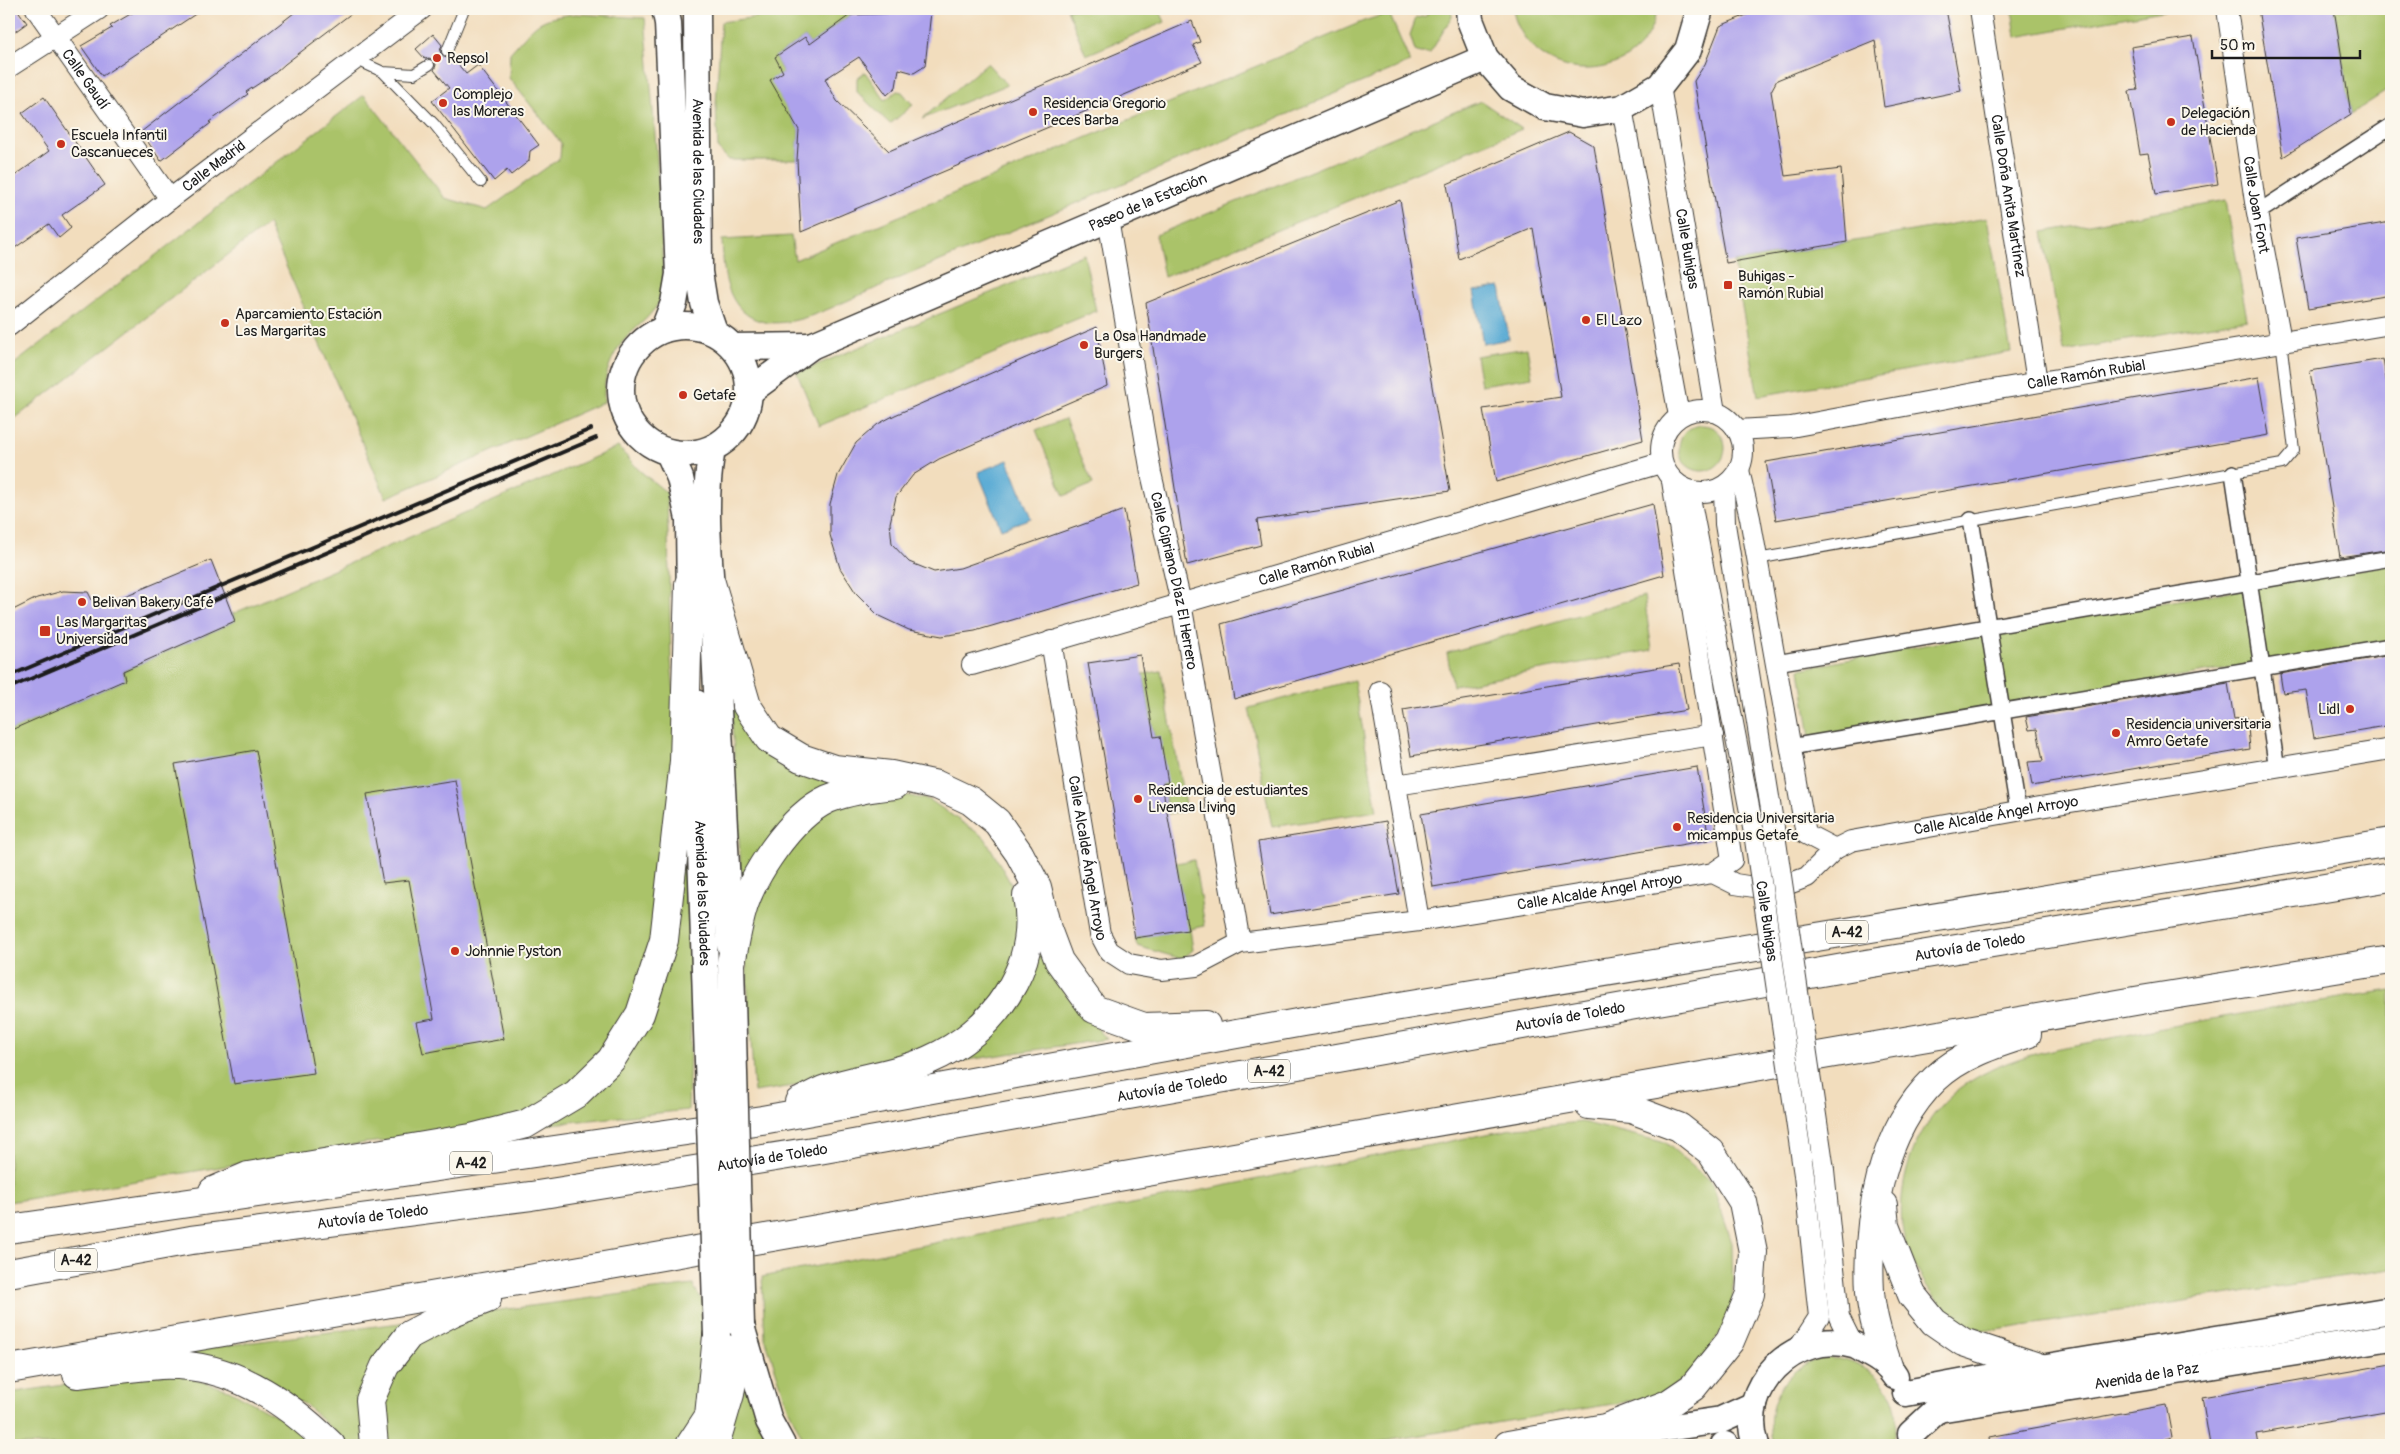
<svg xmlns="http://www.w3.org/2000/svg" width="2400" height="1454" font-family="Pangolin,sans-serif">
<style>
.green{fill:#aac369;stroke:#637042}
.water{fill:#59aad4;stroke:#3a6378}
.building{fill:#ada2ec}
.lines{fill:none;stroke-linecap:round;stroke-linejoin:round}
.service-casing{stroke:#3c3934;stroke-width:12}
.pedestrian-casing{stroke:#3c3934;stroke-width:18}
.minor-casing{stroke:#3c3934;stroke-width:22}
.tertiary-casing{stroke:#3c3934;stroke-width:29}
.motorway-casing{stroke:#3c3934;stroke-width:30}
.service{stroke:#fff;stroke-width:10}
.pedestrian{stroke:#fff;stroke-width:15}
.minor{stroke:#fff;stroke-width:20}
.tertiary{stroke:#fff;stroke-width:26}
.motorway{stroke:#fff;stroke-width:28}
.rail{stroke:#1c1c1c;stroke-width:4}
.minor-bridge-casing{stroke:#3c3934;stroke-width:22;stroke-linecap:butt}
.tertiary-bridge-casing{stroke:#3c3934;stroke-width:29;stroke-linecap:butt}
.minor-bridge{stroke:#fff;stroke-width:20}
.tertiary-bridge{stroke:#fff;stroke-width:26}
.poi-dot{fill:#c8321e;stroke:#fbf7ec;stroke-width:2}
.labels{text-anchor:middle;stroke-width:4;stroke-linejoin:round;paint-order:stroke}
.shield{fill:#fbf7ec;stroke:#5f5e5a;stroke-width:1}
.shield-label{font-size:14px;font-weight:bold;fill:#1c1c1c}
.poi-label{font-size:15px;fill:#1c1c1c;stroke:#fbf7ec;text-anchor:start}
.street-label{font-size:15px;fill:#1c1c1c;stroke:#fbf7ec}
</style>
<rect width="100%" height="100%" fill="#fbf7ec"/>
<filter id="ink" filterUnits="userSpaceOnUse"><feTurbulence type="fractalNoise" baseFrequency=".02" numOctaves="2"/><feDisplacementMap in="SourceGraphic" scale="10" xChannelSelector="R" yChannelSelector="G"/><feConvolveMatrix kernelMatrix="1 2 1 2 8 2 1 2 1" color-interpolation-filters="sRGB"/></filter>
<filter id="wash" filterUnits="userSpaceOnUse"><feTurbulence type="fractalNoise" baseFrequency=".0096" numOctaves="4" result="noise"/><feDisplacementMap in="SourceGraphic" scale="20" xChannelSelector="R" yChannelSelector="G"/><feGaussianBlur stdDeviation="1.12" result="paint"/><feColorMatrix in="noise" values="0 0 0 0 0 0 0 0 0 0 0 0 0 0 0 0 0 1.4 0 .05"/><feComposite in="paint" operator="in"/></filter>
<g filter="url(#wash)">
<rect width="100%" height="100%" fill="#f2ddbd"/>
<path class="green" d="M 775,9 L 858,9 L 810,44 L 805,37 L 775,57 L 783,72 L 771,80 L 799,130 L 797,160 L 729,160 L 718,149 L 716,104 L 721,22 L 765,16 Z
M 1067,9 L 1159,9 L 1165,22 L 1086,55 Z
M 1430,9 L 1451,9 L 1452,17 L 1430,53 L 1420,53 L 1415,51 L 1410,35 L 1416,18 L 1426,16 Z
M 1513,9 L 1656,9 C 1649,72 1568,89 1529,43 C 1522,35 1514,21 1513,9 Z
M 2012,9 L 2173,9 L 2016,37 Z
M 2334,9 L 2391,9 L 2391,88 L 2351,114 Z
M 1389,13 L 1410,62 L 867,292 C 826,309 754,353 729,290 C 723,275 723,256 722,240 L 791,236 L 795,260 L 1364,21 Z
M 576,14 L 645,18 L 657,158 L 664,290 C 658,312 640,323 626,338 C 610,356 603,378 604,402 L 386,498 L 268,224 L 9,423 L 9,368 L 364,95 L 445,198 L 487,210 L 560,158 L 561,143 L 509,78 L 510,53 C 536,24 536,18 576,14 Z
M 987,63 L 1007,85 L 922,119 Z
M 865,72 L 885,100 L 897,91 L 902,92 L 913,105 L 890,124 L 857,92 L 857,78 Z
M 1481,101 L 1522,129 L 1164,277 L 1156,235 Z
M 2226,200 L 2247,319 L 2064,351 L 2043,232 Z
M 1987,218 L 2011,352 L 1758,396 L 1734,262 Z
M 1084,254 L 1096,311 L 819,426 L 797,373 Z
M 1527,348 L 1532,377 L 1481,385 L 1476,356 Z
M 1065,419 L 1093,484 L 1064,496 L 1036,430 Z
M1679 448a23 23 0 1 1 46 0a23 23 0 1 1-46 0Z
M 618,447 L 639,470 L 667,493 L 671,660 L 694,923 L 688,1110 L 365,1143 L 9,1202 L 9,727 L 11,730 L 125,680 L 123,671 L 235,621 L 232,614 Z
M 2391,564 L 2391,641 L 1810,738 L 1800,669 L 2002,630 Z
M 1644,596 L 1652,650 L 1453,686 L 1447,653 Z
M 1161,671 L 1186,811 L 1168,814 L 1143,674 Z
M 1354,680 L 1377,811 L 1272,827 L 1249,708 Z
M 731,704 L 782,767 L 836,782 L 930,800 L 985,838 L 1011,884 L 1055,982 L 1107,1039 L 754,1092 Z
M 1194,860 L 1205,926 L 1190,929 L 1193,950 L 1182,959 L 1137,946 L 1135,938 L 1187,929 L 1176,863 Z
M 2391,990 L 2391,1269 L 1997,1330 C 1989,1329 1978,1330 1971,1326 C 1941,1313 1922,1282 1909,1253 C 1899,1230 1900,1202 1905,1178 C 1913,1138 1938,1100 1974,1079 C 2015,1054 2061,1048 2107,1039 C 2202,1019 2296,1005 2391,990 Z
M 1582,1122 L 1666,1143 L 1712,1183 L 1732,1243 L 1733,1314 L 1698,1365 L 1662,1396 L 1360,1445 L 806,1445 L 789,1410 L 765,1338 L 762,1277 L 1517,1128 Z
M 693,1285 L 747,1377 L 778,1445 L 348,1445 L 305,1404 L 184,1351 Z
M 1840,1359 C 1883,1370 1907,1400 1892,1445 L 1775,1445 C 1760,1411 1783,1366 1821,1359 C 1827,1358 1834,1359 1840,1359 Z
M 177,1374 L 229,1390 L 297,1427 L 313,1445 L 9,1445 L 9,1393 L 119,1377 Z"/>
<path class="water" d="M 1500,287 L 1509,339 L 1483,344 L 1474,291 Z
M 1008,460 L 1031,518 L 1001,529 L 978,472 Z"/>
<g id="blocks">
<path class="building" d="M 9,9 L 17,9 L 27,23 L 9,36 Z
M 139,9 L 203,9 L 102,76 L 81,46 L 112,28 L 110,26 Z
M 299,9 L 357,9 L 285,64 L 275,73 L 246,92 L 248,94 L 209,122 L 211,123 L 161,161 L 141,132 Z
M 1761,9 L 1946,9 L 1961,91 L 1884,107 L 1875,40 L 1777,80 L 1771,91 L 1785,176 L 1841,169 L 1847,242 L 1726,263 L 1694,81 L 1705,64 L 1720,26 Z
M 2258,9 L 2334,9 L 2351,114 L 2283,157 Z
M 931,12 L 925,66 L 914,73 L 899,69 L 896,87 L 887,95 L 859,57 L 825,79 L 837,101 L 889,151 L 1192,21 L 1200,42 L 1193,45 L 1202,62 L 801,232 L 797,160 L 799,130 L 770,80 L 783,72 L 775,57 L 805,37 L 810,44 L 850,15 Z
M 433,34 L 442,45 L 440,51 L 442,56 L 447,58 L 451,56 L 466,74 L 478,65 L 539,145 L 530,151 L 529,161 L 511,175 L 507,170 L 494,181 L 432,101 L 449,88 L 434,70 L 436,65 L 435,61 L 429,58 L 425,59 L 416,49 Z
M 2193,37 L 2218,184 L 2156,194 L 2148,153 L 2140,154 L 2129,91 L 2138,90 L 2131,47 Z
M 44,97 L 105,185 L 62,215 L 71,228 L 59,238 L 49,224 L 9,252 L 9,180 L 49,151 L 22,113 Z
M 1569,132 L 1594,146 L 1643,440 L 1496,482 L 1483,409 L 1561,397 L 1533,228 L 1459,259 L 1447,184 Z
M 1400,200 L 1450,491 L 1257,520 L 1261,545 L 1187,565 L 1146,303 Z
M 2391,222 L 2391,295 L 2308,309 L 2296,238 Z
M 1097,327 L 1107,386 L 939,459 L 913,475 L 896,497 L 890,523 L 892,544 L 909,562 L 934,572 L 960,568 L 1124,510 L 1137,583 L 975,631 L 942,636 L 909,630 L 879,616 L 856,593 L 840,568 L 830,535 L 830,504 L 838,475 L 856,443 L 878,424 L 895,415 Z
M 2383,359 L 2391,411 L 2391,549 L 2340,557 L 2310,371 Z
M 2259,377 L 2269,435 L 1776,520 L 1766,462 Z
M 1653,504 L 1664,575 L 1234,699 L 1221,624 Z
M 211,560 L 235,621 L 123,671 L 125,680 L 9,731 L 9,612 L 37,598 L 63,591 L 88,592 L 96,608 Z
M 1140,655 L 1154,737 L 1160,736 L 1168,783 L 1162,784 L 1188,930 L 1135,938 L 1088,663 Z
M 2391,655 L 2391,725 L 2314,738 L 2306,690 L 2283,693 L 2280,674 Z
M 1679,664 L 1687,710 L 1411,756 L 1403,710 Z
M 2228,683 L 2234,719 L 2247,717 L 2250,749 L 2032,786 L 2028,762 L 2043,761 L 2037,729 L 2029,730 L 2026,717 Z
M 256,750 L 314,1073 L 234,1084 L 175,764 Z
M 1697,767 L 1709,840 L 1433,887 L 1421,814 Z
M 455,780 L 504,1039 L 423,1053 L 416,1022 L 434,1019 L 409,880 L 383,883 L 367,794 Z
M 1386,821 L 1399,894 L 1270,915 L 1258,842 Z
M 2391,1364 L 2391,1411 L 2257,1434 L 2259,1445 L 2210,1445 L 2202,1397 Z
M 2166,1405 L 2172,1437 L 2165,1439 L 2166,1445 L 1990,1445 L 1989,1437 Z"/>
</g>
</g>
<g filter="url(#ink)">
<use href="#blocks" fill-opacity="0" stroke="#3c3934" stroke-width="1"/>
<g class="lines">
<defs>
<path id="service" d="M 447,51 L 464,9
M 355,59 L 383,72 L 414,74 L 429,65
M 383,72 L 434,124 L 481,182
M 1757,559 L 2282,464 L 2294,450 L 2281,340"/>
<path id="pedestrian" d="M 2257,213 L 2391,126
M 2233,473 L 2277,769
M 1971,520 L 2018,810
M 1776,663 L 2391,558
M 1790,747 L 2391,646"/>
<g id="minor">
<path id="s1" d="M 36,9 L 170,199"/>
<path id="s2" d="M 1980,9 L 2037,382"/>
<path id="s3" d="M 2227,9 L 2255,202 L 2281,340"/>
<path d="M 9,67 L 99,9"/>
<path id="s4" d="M 1660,86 L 1715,412"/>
<path d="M 1622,108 L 1679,416"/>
<path id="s5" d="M 1108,219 L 1151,473 L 1181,603 L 1240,943"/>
<path id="s6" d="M 9,326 L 170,199 L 422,9"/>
<circle cx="1702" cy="451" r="41"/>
<path id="s7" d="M 1737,430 L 1791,427 L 1980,392 L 2391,324"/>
<path d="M 1739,470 L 1750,518 L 1806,834 L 1835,849"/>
<path d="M 1672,481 L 1732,860 L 1713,873"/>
<path d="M 1724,487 L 1725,524 L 1774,828"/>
<path d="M 1689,492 L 1754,833"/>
<path id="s8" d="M 1051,641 L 1100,934 L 1109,951 L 1129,964 L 1162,970 L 1196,966 L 1240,943 L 1419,921 L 1713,873 L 1735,884 L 1773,890 L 1807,877 L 1835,849 L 1851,841 L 2034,808 L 2391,749"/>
<path id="s9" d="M 972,665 L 1661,463"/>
<path d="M 1380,691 L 1396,785"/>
<path d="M 1419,921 L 1396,785 L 1713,735"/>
<path d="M 1824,1170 L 1839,1317 L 1853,1345"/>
<path d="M 1799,1348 L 1819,1317 L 1804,1175"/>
</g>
<g id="tertiary">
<path id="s10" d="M 697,9 L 699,272 L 704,303 L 714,332"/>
<path d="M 1469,9 L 1470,20 L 1485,58 L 1511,88 L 1545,107 L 1583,114 L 1622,108 L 1660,86 L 1688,50 L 1700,9"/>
<circle cx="685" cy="390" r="64"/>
<path d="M 664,329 L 674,303 L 679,274 L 668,23 L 665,9"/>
<path d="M 734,347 L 811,346"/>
<path id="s11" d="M 750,391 L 811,346 L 1485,58"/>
<path d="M 712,449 C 701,510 711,570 714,631 C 719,736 725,840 730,945"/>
<path d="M 669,453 L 680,478 L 689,519 L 690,606"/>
<path id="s12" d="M 696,703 L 705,969"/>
<path d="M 741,1326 L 769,1421 L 782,1445"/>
<path d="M 1906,1393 L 2041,1368 L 2391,1310"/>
<path id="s13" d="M 1911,1434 L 1938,1409 L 2391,1337"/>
<path d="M 1592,1439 L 1721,1420 L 1754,1405"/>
<path d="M 1724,1445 L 1725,1445"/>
<path d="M 1756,1445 C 1736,1387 1795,1329 1853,1345 C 1858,1346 1864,1351 1870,1354 C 1881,1360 1888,1365 1895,1376"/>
</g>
<g id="motorway">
<path d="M 711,583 L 747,706 L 769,739 L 801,758 L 834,769 L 891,775 L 937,785 L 971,801 L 997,822 L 1019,853 L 1037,887 L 1047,929 L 1059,961 L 1094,1009 L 1144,1027 L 1206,1025"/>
<path d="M 731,964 C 734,947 737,931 741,915 C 751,876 791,816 828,799 C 848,791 874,787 895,785"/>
<path d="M 799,1102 C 808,1098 817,1092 826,1089 C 860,1077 895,1075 929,1060 C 993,1033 1041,966 1027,896"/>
<path d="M 213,1191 L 248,1176 L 471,1138 L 526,1124 L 576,1094 L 611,1060 L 640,1014 L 664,940 L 684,761 L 689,584"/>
<path d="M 1883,1205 L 1885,1226 L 1912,1295 L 1934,1322 L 1963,1342 L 2041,1368"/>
<path d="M 9,1229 L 762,1120 L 1303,1022 L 2391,842"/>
<path id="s14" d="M 9,1273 L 191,1240 L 531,1196 L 819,1150 L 1866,964 L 2391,877"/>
<path d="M 1888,1366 C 1880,1342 1872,1317 1870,1292 C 1866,1219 1881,1131 1935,1079 C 1960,1055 1995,1044 2027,1034"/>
<path d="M 9,1369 L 2141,1000 L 2391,960"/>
<path d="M 77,1374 C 104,1371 132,1367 160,1365 C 229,1362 284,1399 331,1445"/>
<path d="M 374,1445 L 370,1400 L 385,1366 L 409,1335 L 453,1312 L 487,1299"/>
<path d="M 690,1445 L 709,1416 L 717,1336"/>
<path d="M 715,1445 L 730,1394 L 741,1326"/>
<path d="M 1508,1445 L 1605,1428 L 1668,1404 L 1693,1387 L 1730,1341 L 1750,1294 L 1753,1252 L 1743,1202 L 1711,1152 L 1679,1127 L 1631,1109 L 1589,1105"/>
</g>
</defs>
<use href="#service" class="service-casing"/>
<use href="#pedestrian" class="pedestrian-casing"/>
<use href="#minor" class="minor-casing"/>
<use href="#tertiary" class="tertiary-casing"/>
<use href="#motorway" class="motorway-casing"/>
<use href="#service" class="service"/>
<use href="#pedestrian" class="pedestrian"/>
<use href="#minor" class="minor"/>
<use href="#tertiary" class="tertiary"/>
<use href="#motorway" class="motorway"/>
<path class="rail" d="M 9,676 L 591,429
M 9,688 L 596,438"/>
<defs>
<g id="minor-bridge">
<path d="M 1774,828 L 1824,1170"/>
<path id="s15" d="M 1754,833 L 1804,1175"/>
</g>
<path id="tertiary-bridge" d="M 731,964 L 741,1326
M 705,969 L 717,1336"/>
</defs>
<use href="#minor-bridge" class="minor-bridge-casing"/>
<use href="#tertiary-bridge" class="tertiary-bridge-casing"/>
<use href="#minor-bridge" class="minor-bridge"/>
<use href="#tertiary-bridge" class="tertiary-bridge"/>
</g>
</g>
<g class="poi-dot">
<circle cx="437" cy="58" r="5"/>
<circle cx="443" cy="103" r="5"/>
<circle cx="1033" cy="112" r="5"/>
<circle cx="2171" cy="122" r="5"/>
<circle cx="61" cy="144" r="5"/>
<rect x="1723" y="280" width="10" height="10" rx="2.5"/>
<circle cx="1586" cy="320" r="5"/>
<circle cx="225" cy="323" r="5"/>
<circle cx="1084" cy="345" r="5"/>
<circle cx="683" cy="395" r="5"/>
<circle cx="82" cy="602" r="5"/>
<rect x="39" y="625" width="12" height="12" rx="2.5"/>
<circle cx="2350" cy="709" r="5"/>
<circle cx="2116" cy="733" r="5"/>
<circle cx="1138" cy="799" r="5"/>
<circle cx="1677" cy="827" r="5"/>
<circle cx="455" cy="951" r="5"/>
</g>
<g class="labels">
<g class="shield">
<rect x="1826" y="920.5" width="42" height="23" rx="4"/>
<rect x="1248" y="1059.5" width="42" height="23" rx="4"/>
<rect x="450" y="1151.5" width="42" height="23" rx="4"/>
<rect x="55" y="1248.5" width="42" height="23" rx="4"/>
</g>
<g class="shield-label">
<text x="1847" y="937">A-42</text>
<text x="1269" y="1076">A-42</text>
<text x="471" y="1168">A-42</text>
<text x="76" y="1265">A-42</text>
</g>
<g class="poi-label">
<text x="447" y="63">Repsol</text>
<text x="453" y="99">Complejo<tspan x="453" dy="17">las Moreras</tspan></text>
<text x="1043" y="108">Residencia Gregorio<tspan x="1043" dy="17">Peces Barba</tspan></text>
<text x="2181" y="118">Delegación<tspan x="2181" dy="17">de Hacienda</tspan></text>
<text x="71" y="140">Escuela Infantil<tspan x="71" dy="17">Cascanueces</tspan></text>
<text x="1738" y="281">Buhigas -<tspan x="1738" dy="17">Ramón Rubial</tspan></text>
<text x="235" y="319">Aparcamiento Estación<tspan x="235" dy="17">Las Margaritas</tspan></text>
<text x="1596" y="325">El Lazo</text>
<text x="1094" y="341">La Osa Handmade<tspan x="1094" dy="17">Burgers</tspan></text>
<text x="693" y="400">Getafe</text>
<text x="92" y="607">Belivan Bakery Café</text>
<text x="56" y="627">Las Margaritas<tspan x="56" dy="17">Universidad</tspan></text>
<text x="2340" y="714" text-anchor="end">Lidl</text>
<text x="2126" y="729">Residencia universitaria<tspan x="2126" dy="17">Amro Getafe</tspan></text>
<text x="1148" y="795">Residencia de estudiantes<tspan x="1148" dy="17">Livensa Living</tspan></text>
<text x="1687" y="823">Residencia Universitaria<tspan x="1687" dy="17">micampus Getafe</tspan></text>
<text x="465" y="956">Johnnie Pyston</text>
</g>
<g class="street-label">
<text dy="5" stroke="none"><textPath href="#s1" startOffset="86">Calle Gaudí</textPath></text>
<text dy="5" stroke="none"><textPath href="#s6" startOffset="260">Calle Madrid</textPath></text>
<text dy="5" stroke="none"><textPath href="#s10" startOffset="162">Avenida de las Ciudades</textPath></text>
<text dy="5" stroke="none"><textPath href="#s2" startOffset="189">Calle Doña Anita Martínez</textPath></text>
<text dy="5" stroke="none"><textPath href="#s11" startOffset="442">Paseo de la Estación</textPath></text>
<text dy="5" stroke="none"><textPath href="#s3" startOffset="198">Calle Joan Font</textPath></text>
<text dy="5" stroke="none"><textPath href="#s4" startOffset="165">Calle Buhigas</textPath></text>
<text dy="5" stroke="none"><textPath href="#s7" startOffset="354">Calle Ramón Rubial</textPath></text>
<text dy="5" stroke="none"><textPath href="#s9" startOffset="359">Calle Ramón Rubial</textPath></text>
<text dy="5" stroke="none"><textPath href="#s5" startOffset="368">Calle Cipriano Díaz El Herrero</textPath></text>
<text dy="5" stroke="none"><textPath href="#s8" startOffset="1240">Calle Alcalde Ángel Arroyo</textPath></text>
<text dy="5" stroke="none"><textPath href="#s8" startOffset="220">Calle Alcalde Ángel Arroyo</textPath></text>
<text dy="5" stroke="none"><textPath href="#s8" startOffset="821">Calle Alcalde Ángel Arroyo</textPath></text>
<text dy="5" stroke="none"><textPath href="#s12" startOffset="190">Avenida de las Ciudades</textPath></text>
<text dy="5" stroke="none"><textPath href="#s15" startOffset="89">Calle Buhigas</textPath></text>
<text dy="5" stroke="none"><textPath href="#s14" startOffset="1988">Autovía de Toledo</textPath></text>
<text dy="5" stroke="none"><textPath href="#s14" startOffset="1582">Autovía de Toledo</textPath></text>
<text dy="5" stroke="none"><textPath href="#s14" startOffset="1178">Autovía de Toledo</textPath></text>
<text dy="5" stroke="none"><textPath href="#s14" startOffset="772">Autovía de Toledo</textPath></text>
<text dy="5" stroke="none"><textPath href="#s14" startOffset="368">Autovía de Toledo</textPath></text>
<text dy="5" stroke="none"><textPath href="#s13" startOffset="248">Avenida de la Paz</textPath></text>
</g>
</g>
<rect width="2400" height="1454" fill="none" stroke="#fbf7ec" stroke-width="30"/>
<path d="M2212 50v8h148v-8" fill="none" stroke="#1c1c1c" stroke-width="2.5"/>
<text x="2220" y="50" font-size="15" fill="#1c1c1c" stroke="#fbf7ec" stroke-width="4" paint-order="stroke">50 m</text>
</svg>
